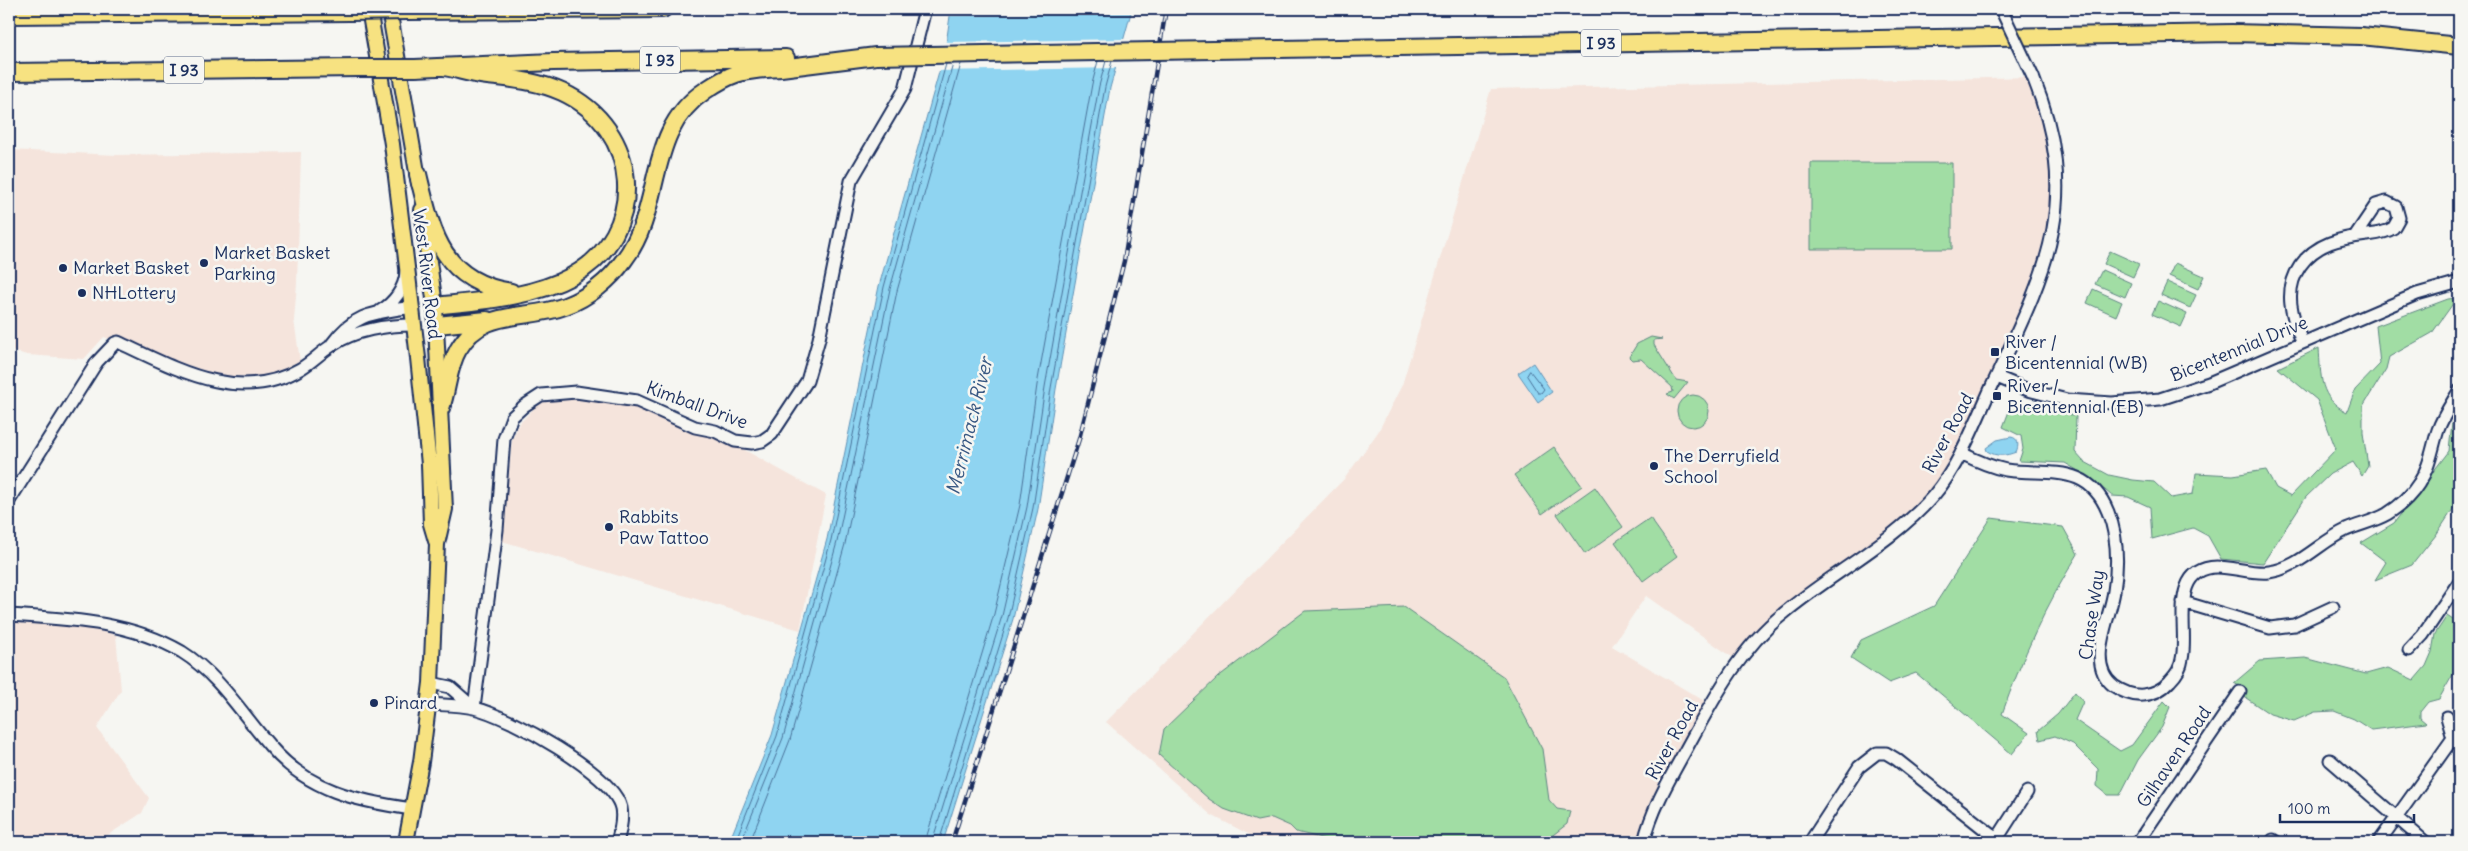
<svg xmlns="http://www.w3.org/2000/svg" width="2468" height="851" font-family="Delius,sans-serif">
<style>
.built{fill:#f5e4dc}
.green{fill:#a1dda4;stroke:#5e8681}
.water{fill:#8fd4f1;stroke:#6192b6}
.pier{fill:#f6f6f2}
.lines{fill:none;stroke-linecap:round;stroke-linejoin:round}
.shore{stroke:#497199;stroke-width:1}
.minor-casing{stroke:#1b2f5e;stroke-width:15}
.major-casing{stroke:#1b2f5e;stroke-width:18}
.highway-casing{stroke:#1b2f5e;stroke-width:20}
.minor{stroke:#f6f6f2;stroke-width:11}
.major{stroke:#f7e281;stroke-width:14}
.highway{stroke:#f7e281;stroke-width:16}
.rail-casing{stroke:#1b2f5e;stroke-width:4.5}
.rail{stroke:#f6f6f2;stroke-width:2.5;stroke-dasharray:8;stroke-linecap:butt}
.minor-bridge-casing{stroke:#1b2f5e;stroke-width:15;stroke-linecap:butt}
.highway-bridge-casing{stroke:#1b2f5e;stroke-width:20;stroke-linecap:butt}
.minor-bridge{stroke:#f6f6f2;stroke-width:11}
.highway-bridge{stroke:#f7e281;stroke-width:16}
.poi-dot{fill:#1b2f5e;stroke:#f6f6f2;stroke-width:2}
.labels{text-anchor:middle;stroke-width:5;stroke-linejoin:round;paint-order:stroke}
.shield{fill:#f6f6f2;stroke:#5d6b8a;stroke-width:1}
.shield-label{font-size:16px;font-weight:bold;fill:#1b2f5e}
.poi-label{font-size:18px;fill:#1b2f5e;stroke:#f6f6f2;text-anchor:start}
.street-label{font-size:18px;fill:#1b2f5e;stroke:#f6f6f2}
.water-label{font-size:19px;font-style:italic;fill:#385883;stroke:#f6f6f2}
</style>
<rect width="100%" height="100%" fill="#f6f6f2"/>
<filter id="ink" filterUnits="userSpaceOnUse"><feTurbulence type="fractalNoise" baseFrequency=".02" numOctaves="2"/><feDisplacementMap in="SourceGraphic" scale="10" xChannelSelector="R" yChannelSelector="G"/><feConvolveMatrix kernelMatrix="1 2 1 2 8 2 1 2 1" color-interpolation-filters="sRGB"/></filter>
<g filter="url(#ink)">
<path class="built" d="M 2033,77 L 2052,137 L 2055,228 L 1997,377 L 1933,495 L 1800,600 L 1739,662 L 1646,596 L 1612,646 L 1711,705 L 1644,842 L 1276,842 L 1258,839 L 1211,815 L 1106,722 L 1345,478 L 1378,432 L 1402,385 L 1491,89 Z
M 9,150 L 117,155 L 301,152 L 297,283 L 294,320 L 300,361 L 283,372 L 263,377 L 220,376 L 104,337 L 84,359 L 27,355 L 9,350 Z
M 556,396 L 636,404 L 710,431 L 826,495 L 800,630 L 502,541 L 512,440 L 519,424 L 538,404 Z
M 9,621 L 18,623 L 82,626 L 116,635 L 121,690 L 97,728 L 149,798 L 142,813 L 97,842 L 9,842 Z"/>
<path class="green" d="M 1811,163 L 1952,163 L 1952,249 L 1811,249 Z
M 2110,251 L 2139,264 L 2133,277 L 2104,264 Z
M 2175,263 L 2204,276 L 2198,289 L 2169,276 Z
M 2102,270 L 2131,283 L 2125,297 L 2095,284 Z
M 2167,282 L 2196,295 L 2190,308 L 2161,295 Z
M 2093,289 L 2122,302 L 2116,316 L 2087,303 Z
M 2457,298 L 2432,333 L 2389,357 L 2386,369 L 2363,406 L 2363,433 L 2368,466 L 2362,476 L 2353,462 L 2330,474 L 2306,497 L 2263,563 L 2221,559 L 2208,536 L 2193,528 L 2152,539 L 2150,507 L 2128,497 L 2112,496 L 2092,479 L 2065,463 L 2019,461 L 2023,449 L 2021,436 L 2003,427 L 2013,401 L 2076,416 L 2075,452 L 2083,461 L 2109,475 L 2133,480 L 2154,482 L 2171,498 L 2193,494 L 2196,473 L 2233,475 L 2266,470 L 2276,488 L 2291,496 L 2336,449 L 2317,400 L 2278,368 L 2319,348 C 2321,377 2319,398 2347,412 L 2355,390 L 2380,364 L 2376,326 L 2448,299 Z
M 2158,301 L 2187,314 L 2181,327 L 2152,314 Z
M 1651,337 L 1662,339 L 1654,340 L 1654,345 L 1676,380 L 1688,382 L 1674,399 L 1667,394 L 1673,392 L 1672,387 L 1641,359 L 1632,360 L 1629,357 L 1637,344 Z
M1677 411a16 16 0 1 1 32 0a16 16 0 1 1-32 0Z
M 2452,422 L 2459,424 L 2459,500 L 2436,535 L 2412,565 L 2375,580 L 2386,562 L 2361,543 L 2394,523 L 2449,451 Z
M 1554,447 L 1582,486 L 1542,514 L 1514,475 Z
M 1595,487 L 1623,527 L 1585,554 L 1557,514 Z
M 1650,518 L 1677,556 L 1643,581 L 1615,542 Z
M 1991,518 L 2063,527 L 2078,554 C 2046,605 2022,658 2002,714 L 2029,733 L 2012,754 L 1916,673 L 1889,683 L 1851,658 L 1861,640 L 1934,606 Z
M 1404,607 L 1504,677 L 1542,749 L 1549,800 L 1557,809 L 1570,811 L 1567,824 L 1544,842 L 1338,842 L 1296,832 L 1290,826 L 1272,818 L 1257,821 L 1224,809 L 1209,799 L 1159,755 L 1164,729 L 1218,677 L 1305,611 Z
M 2447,616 L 2459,624 L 2459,670 L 2455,671 L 2439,699 L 2428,702 L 2420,712 L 2420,718 L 2426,723 L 2371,730 L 2354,719 L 2334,711 L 2315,712 L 2294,721 L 2270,714 L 2243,696 L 2246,690 L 2234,683 L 2260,661 L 2305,658 L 2366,674 L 2388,668 L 2414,680 L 2426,666 L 2432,652 L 2435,634 Z
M 2075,692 L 2083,702 L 2075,720 L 2120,751 L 2132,745 L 2164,701 L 2170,707 L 2162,727 L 2138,760 L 2120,795 L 2108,795 L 2097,786 L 2098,769 L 2073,744 L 2055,736 L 2040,740 L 2038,731 L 2058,714 Z"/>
<path class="water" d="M 951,9 L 1132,9 L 1110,88 L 1056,389 L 1038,509 L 1013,619 L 943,842 L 729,842 L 772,735 L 827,539 L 879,286 L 945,51 Z
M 1533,363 L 1552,392 L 1538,402 L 1518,373 Z
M 2011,437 C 2019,438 2019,446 2016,452 C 2006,456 1996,457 1987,451 L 1986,448 L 1997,440 Z"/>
<path class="pier" d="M 948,9 L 1135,9 L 1133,13 L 947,16 Z
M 1126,39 L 1118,68 L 937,71 L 944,42 Z"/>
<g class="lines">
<path class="shore" d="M 1530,371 L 1544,389 L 1541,393 L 1538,393 L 1527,376 Z
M 735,842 L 777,736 L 831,540 L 884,287 L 946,64
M 741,842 L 783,738 L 837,542 L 890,289 L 953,64
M 750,842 L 790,740 L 845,544 L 897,291 L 961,64
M 925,842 L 994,614 L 1020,505 L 1037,385 L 1092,84 L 1098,61
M 932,842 L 1002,616 L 1027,507 L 1045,387 L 1099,86 L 1106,61
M 939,842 L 1008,618 L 1033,508 L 1051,388 L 1105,87 L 1112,61"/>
<defs>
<path id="minor" d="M 380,311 C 394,303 405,288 406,272
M 2302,342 C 2292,317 2283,291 2300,266 C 2316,243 2341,238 2367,235 C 2375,234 2386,233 2393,228 C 2395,226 2397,221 2399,218 L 2396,207 L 2386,202 L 2376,205 L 2355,236
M 332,344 C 355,312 376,313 412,307
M 1997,377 L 2028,390 L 2067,400 L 2112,403 L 2160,399 L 2209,383 L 2417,294 L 2459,282
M 1961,453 C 1975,460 1990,467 2006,470 C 2048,476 2088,462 2108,512 C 2118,537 2118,566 2114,591 C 2110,620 2085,664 2114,686 C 2123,692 2132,696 2143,695 C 2154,694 2163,689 2170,681 C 2176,675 2181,667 2182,659 C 2189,631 2167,568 2217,567 C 2234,567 2252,574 2269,572 C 2299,568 2320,542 2346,530 C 2360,524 2375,521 2387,514 C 2400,506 2411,496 2419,483 C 2430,467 2432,448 2438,430 C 2443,416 2452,403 2459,391
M 9,501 L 97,362 L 115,343 L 118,342 C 176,369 239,405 300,369 C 312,362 320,353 331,346 C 354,330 387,325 414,325
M 2183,602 L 2270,628 L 2294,625 L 2333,607
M 9,615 C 68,619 129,621 182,652 C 219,675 242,714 270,746 C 308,791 357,801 412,809
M 2409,650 L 2423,635 L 2459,582
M 431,683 L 450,687 L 474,708
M 429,704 C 444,705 460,705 474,708 C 509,716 613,773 621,808 C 623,818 620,832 617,842
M 474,708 L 497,530 L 504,439 L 512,417 L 524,406 L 541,395 L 576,392 L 637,401 L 695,427 L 715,431 L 735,441 L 752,443 L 762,441 L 772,434 L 807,381 L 819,339 L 851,181 L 905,89 L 925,9
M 2447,717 L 2453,738 L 2459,741
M 2330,760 L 2425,842
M 2273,840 L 2276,842
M 1644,842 C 1652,809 1669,780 1685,751 C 1712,702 1739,649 1783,614 C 1830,574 1894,542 1934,495 C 1960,464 1975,423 1992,386 C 2045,273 2084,203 2033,77
M 1810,842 L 1859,767 L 1877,753 L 1886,753 L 1896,759 L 1997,839
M 1995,842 L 2027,792
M 2138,842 L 2240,692
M 2379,842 L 2453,738"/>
<path id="major" d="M 369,9 L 392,144 L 418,358 L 429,464 L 431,524 L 436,541
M 389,9 L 419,184
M 406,842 L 421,762 L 431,683 L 437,544 L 445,509 L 435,306 L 422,210"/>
<path id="highway" d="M 407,11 L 663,9
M 9,15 L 350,12
M 1213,50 L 2232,33 L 2361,36 L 2459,46
M 415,68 L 553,62 L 786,58
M 9,72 L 359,68
M 418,174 C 432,232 441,281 511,292
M 435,306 C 479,301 532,298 572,276 C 650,233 641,128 562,92 C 535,80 509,79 481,75 C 468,73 456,69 444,67
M 437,325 L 487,320
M 441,408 C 448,389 448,367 458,350 C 482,307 526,321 565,306 C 589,297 610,280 624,260 C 665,206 644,131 706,90 C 715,84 727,77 736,74 C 750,69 767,69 781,68 C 813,64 844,60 876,56"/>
</defs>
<use href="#minor" class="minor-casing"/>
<use href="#major" class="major-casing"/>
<use href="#highway" class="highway-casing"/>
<use href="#minor" class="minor"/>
<use href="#major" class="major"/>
<use href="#highway" class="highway"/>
<defs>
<path id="rail" d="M 952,842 L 1079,439 L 1124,261 L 1166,9"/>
</defs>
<use href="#rail" class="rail-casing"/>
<use href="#rail" class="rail"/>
<defs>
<path id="minor-bridge" d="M 2001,9 L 2033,77"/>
<path id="highway-bridge" d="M 350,12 L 407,11
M 876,56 L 1213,50
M 359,68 L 415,68"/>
</defs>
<use href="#minor-bridge" class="minor-bridge-casing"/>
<use href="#highway-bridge" class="highway-bridge-casing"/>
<use href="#minor-bridge" class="minor-bridge"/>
<use href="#highway-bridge" class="highway-bridge"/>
</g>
</g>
<g class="poi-dot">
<circle cx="204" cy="263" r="5"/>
<circle cx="63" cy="268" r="5"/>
<circle cx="82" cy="293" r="5"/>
<rect x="1990" y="347" width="10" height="10" rx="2.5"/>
<rect x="1992" y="391" width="10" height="10" rx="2.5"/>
<circle cx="1654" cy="466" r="5"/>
<circle cx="609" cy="527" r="5"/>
<circle cx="374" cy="703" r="5"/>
</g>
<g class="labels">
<g class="shield">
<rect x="1581" y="29.5" width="40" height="27" rx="4"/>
<rect x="640" y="46.5" width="40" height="27" rx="4"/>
<rect x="164" y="56.5" width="40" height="27" rx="4"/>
</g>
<g class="shield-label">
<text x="1601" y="49">I 93</text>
<text x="660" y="66">I 93</text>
<text x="184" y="76">I 93</text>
</g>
<g class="poi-label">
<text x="214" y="259">Market Basket<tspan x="214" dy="21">Parking</tspan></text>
<text x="73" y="274">Market Basket</text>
<text x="92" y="299">NHLottery</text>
<text x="2005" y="348">River /<tspan x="2005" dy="21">Bicentennial (WB)</tspan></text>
<text x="2007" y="392">River /<tspan x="2007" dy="21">Bicentennial (EB)</tspan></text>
<text x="1664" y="462">The Derryfield<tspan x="1664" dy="21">School</tspan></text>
<text x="619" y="523">Rabbits<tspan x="619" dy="21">Paw Tattoo</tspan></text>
<text x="384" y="709">Pinard</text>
</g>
<g class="street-label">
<text transform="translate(427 274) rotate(83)" y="6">West River Road</text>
<text transform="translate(2239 349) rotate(-22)" y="6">Bicentennial Drive</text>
<text transform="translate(697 405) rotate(20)" y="6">Kimball Drive</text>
<text transform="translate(1948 433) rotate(-62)" y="6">River Road</text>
<text transform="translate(2092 615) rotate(-82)" y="6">Chase Way</text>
<text transform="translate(1672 740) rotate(-61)" y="6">River Road</text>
<text transform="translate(2174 757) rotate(-56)" y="6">Gilhaven Road</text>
</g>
<g class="water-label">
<text transform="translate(969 426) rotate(-76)" y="7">Merrimack River</text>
</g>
</g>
<rect width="2468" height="851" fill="none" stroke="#f6f6f2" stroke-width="30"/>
<rect x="15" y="15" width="2438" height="821" fill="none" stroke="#1b2f5e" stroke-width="2" filter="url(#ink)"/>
<path d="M2280 814v8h134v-8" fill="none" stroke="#1b2f5e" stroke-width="2.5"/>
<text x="2288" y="814" font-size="15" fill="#1b2f5e" stroke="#f6f6f2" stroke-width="4" paint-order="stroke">100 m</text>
</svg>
